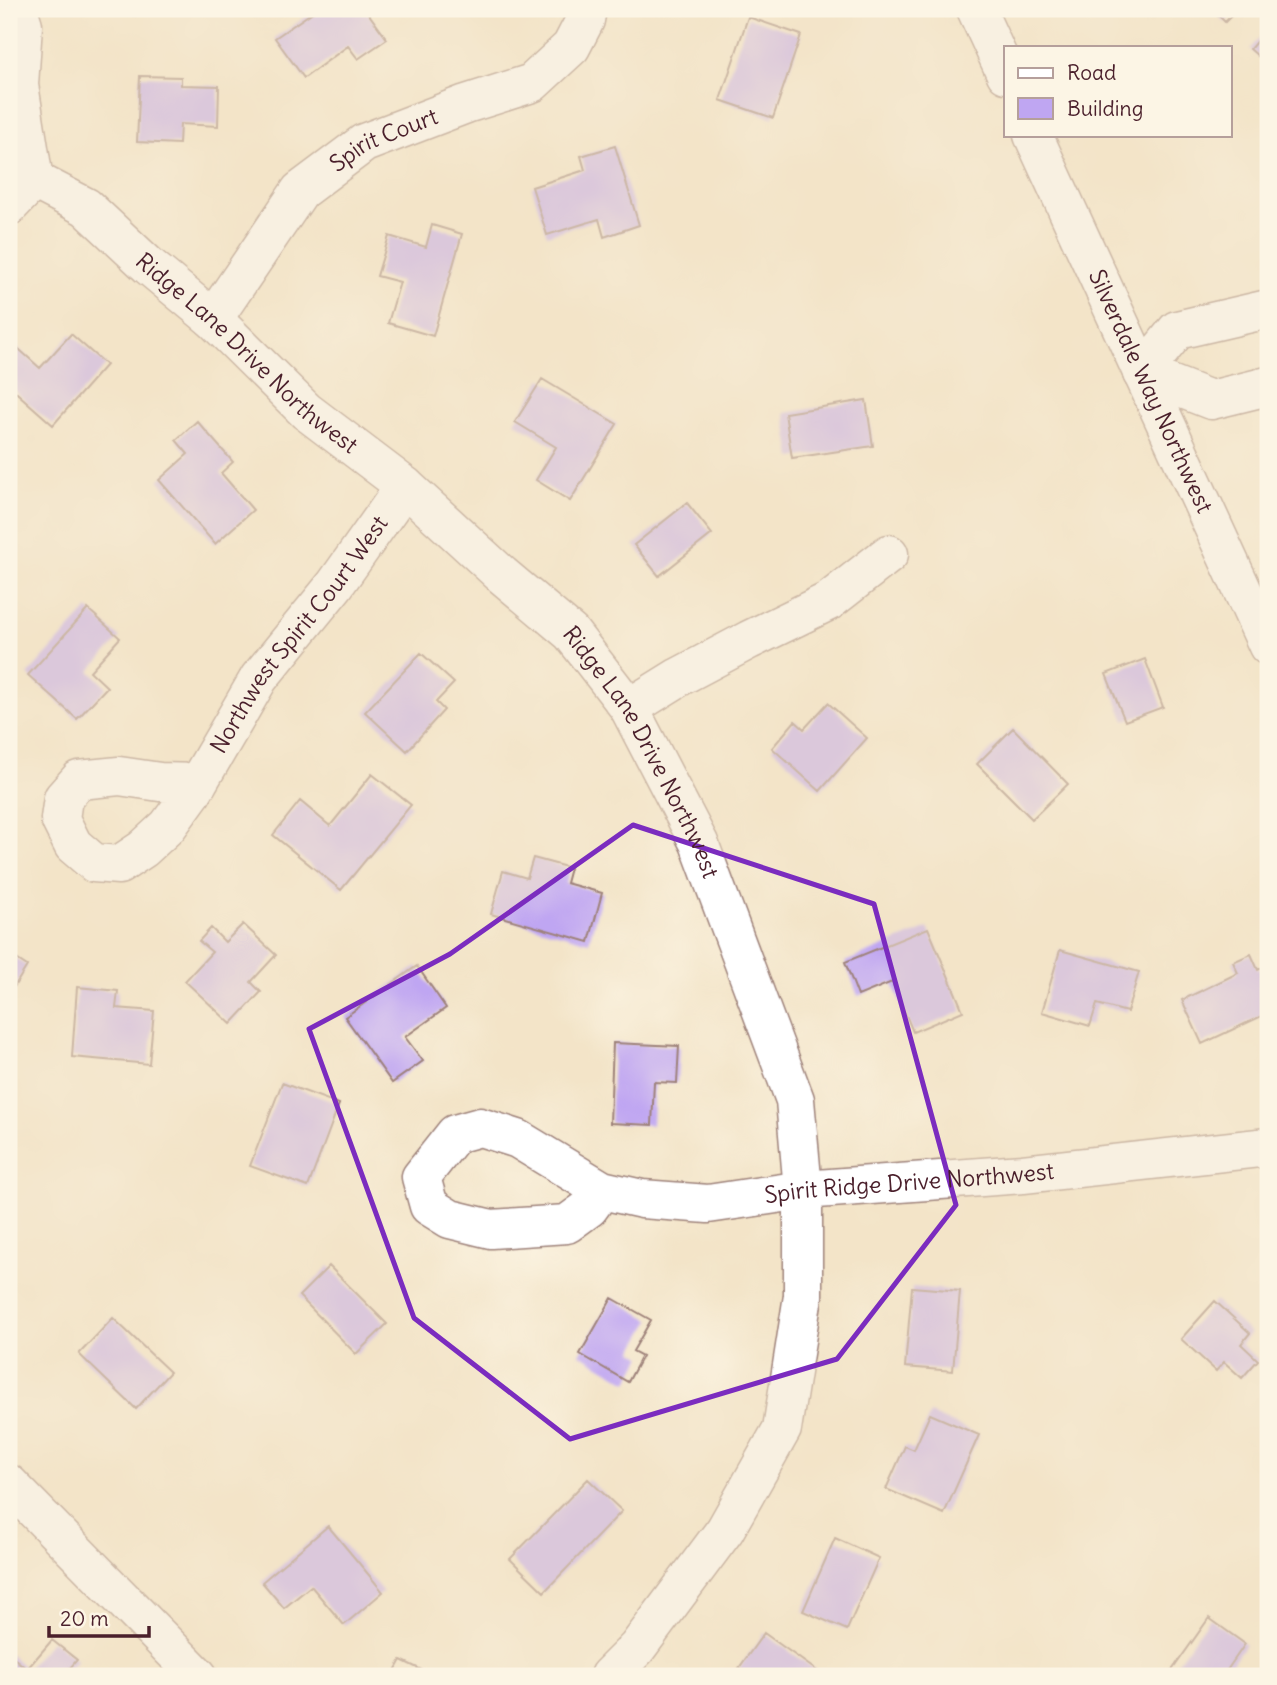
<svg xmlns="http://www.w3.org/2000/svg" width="1277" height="1685" font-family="Delius,sans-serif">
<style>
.building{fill:#bfa6f2}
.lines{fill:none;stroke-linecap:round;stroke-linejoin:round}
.minor-casing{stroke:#9e827a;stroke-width:41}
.major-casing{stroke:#9e827a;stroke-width:41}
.minor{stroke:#fff;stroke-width:38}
.major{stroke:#fff;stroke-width:38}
.marked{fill:none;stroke:#7b2cbf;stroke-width:5;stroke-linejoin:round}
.labels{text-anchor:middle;stroke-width:6;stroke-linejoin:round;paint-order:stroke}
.street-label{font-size:23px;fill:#4a1f2b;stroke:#fcf5e5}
</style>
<rect width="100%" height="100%" fill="#fcf5e5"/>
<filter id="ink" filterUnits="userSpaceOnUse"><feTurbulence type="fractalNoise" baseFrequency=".0143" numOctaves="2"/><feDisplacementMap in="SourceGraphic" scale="14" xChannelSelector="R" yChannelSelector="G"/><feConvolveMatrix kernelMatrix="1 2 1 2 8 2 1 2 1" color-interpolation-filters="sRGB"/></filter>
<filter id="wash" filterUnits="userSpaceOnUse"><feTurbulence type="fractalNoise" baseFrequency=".00686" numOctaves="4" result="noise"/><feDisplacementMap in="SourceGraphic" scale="28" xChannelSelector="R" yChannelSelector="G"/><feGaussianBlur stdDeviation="1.57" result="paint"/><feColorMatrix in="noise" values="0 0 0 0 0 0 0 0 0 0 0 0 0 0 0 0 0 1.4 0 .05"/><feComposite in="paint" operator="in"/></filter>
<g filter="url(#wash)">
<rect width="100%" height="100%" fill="#f3e4c8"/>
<g id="blocks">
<path class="building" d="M 317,9 L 365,9 L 387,39 L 358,59 L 348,46 L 304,78 L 275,38 Z
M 1212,9 L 1238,9 L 1225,22 Z
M 748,17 L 801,35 L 773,118 L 720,100 Z
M 1268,28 L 1268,65 L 1250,49 Z
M 140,76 L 181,77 L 181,85 L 219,86 L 218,126 L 180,124 L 179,144 L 137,142 Z
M 615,146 L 639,225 L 604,237 L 599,219 L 547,235 L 532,187 L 585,170 L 581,156 Z
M 432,225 L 462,234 L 433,336 L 388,323 L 400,282 L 377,276 L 389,236 L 426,247 Z
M 71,334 L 106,365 L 53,425 L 9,386 L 9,343 L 10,341 L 40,368 Z
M 542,379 L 617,424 L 570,501 L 536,480 L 556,447 L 515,422 Z
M 866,400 L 873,446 L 792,458 L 785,413 Z
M 197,421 L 233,462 L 221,473 L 253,510 L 215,544 L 159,480 L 188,454 L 176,440 Z
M 687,503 L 712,534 L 659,576 L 634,545 Z
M 88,609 L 120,638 L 90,671 L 107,687 L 77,719 L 28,675 Z
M 421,653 L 454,683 L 436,702 L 444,710 L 407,751 L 365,712 Z
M 1145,659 L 1163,707 L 1125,721 L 1106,674 Z
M 828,703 L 867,738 L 820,791 L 772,748 L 795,721 L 804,729 Z
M 1013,728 L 1068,784 L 1032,819 L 977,764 Z
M 372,774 L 411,805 L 341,890 L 273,835 L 300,801 L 330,826 Z
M 533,858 L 570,868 L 566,883 L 602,893 L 589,942 L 491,914 L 503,871 L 527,878 Z
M 243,924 L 276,955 L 251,982 L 261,992 L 231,1024 L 185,981 L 212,952 L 199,941 L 211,928 L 225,942 Z
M 928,928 L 963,1011 L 913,1032 L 892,982 L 858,996 L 845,962 Z
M 1060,950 L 1139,972 L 1127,1012 L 1097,1004 L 1090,1026 L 1042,1012 Z
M 9,954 L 27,966 L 9,995 Z
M 1251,954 L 1258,970 L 1268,965 L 1268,1013 L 1202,1044 L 1182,1000 L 1238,973 L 1233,962 Z
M 417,966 L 446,1008 L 405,1037 L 423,1061 L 392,1083 L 345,1017 Z
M 77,987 L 118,991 L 116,1008 L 154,1011 L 149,1064 L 72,1057 Z
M 613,1043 L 679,1046 L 677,1083 L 654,1082 L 652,1125 L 610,1123 Z
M 282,1083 L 339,1104 L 308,1187 L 250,1166 Z
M 329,1266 L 387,1324 L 356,1354 L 299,1296 Z
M 912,1287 L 960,1291 L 953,1371 L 905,1367 Z
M 612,1298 L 651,1320 L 633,1351 L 642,1356 L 628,1382 L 580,1354 Z
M 1215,1301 L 1250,1333 L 1241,1344 L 1258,1360 L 1242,1378 L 1224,1362 L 1216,1371 L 1181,1339 Z
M 113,1318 L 170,1372 L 136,1409 L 79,1354 Z
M 930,1414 L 979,1435 L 944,1514 L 886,1489 L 905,1446 L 914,1450 Z
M 588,1479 L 622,1511 L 544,1592 L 510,1559 Z
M 328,1526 L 383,1592 L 344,1625 L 311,1586 L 284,1608 L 262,1582 Z
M 835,1538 L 879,1558 L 847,1630 L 803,1611 Z
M 1209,1618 L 1245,1644 L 1223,1676 L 1168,1676 Z
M 764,1633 L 824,1676 L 751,1676 L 739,1668 Z
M 52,1640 L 77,1660 L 63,1676 L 9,1676 L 9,1654 L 27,1669 Z
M 401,1660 L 434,1676 L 392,1676 Z"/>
</g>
</g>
<g filter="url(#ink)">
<use href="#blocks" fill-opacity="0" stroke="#9e827a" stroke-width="2"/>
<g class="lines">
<defs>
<g id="minor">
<path d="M 18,9 L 23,25 L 19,85 L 34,180"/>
<path id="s1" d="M 34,180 L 86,207 L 149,266 L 213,319 L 306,411 L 405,486 L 502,575 L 571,633 L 629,708 L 699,843 L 795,1100 L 803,1190 L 803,1296 L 782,1429 L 725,1530 L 637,1648 L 609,1676"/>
<path d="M 9,206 L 34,180"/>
<path id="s2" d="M 213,319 L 300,191 L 364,143 L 466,104 L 532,83 L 571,47 L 585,20 L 587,9"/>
<path d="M 629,708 L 679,677 L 749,640 L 829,601 L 889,554"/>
<path id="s3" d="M 198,783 L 160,782 L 119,776 L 79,780 L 63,798 L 60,819 L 73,845 L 94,863 L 119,865 L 143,849 L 168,826 L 192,793 L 259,678 L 335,585 L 405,486"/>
<path id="s4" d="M 602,1190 L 589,1208 L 567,1224 L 491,1229 L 450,1219 L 429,1206 L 421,1177 L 455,1134 L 480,1127 L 518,1139 L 602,1190 L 642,1199 L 708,1204 L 803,1190 L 1023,1174 L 1268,1147"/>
<path d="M 9,1484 L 198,1676"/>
</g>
<g id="major">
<path d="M 976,9 L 1006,74"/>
<path id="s5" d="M 1033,135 L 1268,646"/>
<path d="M 1142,373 L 1177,330 L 1268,309"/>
<path d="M 1142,373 L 1211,400 L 1268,386"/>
</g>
</defs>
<use href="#minor" class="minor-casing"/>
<use href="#major" class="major-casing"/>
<use href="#minor" class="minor"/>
<use href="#major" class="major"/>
</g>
</g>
<path d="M0 0H1277V1685H0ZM 633,825 L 874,904 L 956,1205 L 837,1359 L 570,1439 L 414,1318 L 309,1029 L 450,954 Z" fill="#f3e4c8" fill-opacity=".55" fill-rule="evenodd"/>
<path class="marked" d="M 633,825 L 874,904 L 956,1205 L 837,1359 L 570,1439 L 414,1318 L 309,1029 L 450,954 Z"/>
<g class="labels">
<g class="street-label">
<text dy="8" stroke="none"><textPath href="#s2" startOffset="254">Spirit Court</textPath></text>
<text dy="8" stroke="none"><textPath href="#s1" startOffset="276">Ridge Lane Drive Northwest</textPath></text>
<text dy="8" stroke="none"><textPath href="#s5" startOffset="282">Silverdale Way Northwest</textPath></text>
<text dy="8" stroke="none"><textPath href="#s3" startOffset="542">Northwest Spirit Court West</textPath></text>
<text dy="8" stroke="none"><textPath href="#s1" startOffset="844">Ridge Lane Drive Northwest</textPath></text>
<text dy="8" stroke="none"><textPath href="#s4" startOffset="751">Spirit Ridge Drive Northwest</textPath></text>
</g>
</g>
<rect width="1277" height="1685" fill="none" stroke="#fcf5e5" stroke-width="35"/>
<rect x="1004" y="46" width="228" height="91" fill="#fcf5e5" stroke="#b59f9b" stroke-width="2"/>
<rect x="1018" y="68" width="35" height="10" fill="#ffffff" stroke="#b59f9b" stroke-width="2"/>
<text x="1067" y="80" font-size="21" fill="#4a1f2b">Road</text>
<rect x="1018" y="98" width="35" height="21" fill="#bfa6f2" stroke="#b59f9b" stroke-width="2"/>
<text x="1067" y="116" font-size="21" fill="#4a1f2b">Building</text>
<path d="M49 1626v10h100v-10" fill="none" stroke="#4a1f2b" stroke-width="3.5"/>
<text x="60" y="1626" font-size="21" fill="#4a1f2b" stroke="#fcf5e5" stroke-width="5" paint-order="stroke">20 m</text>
</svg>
